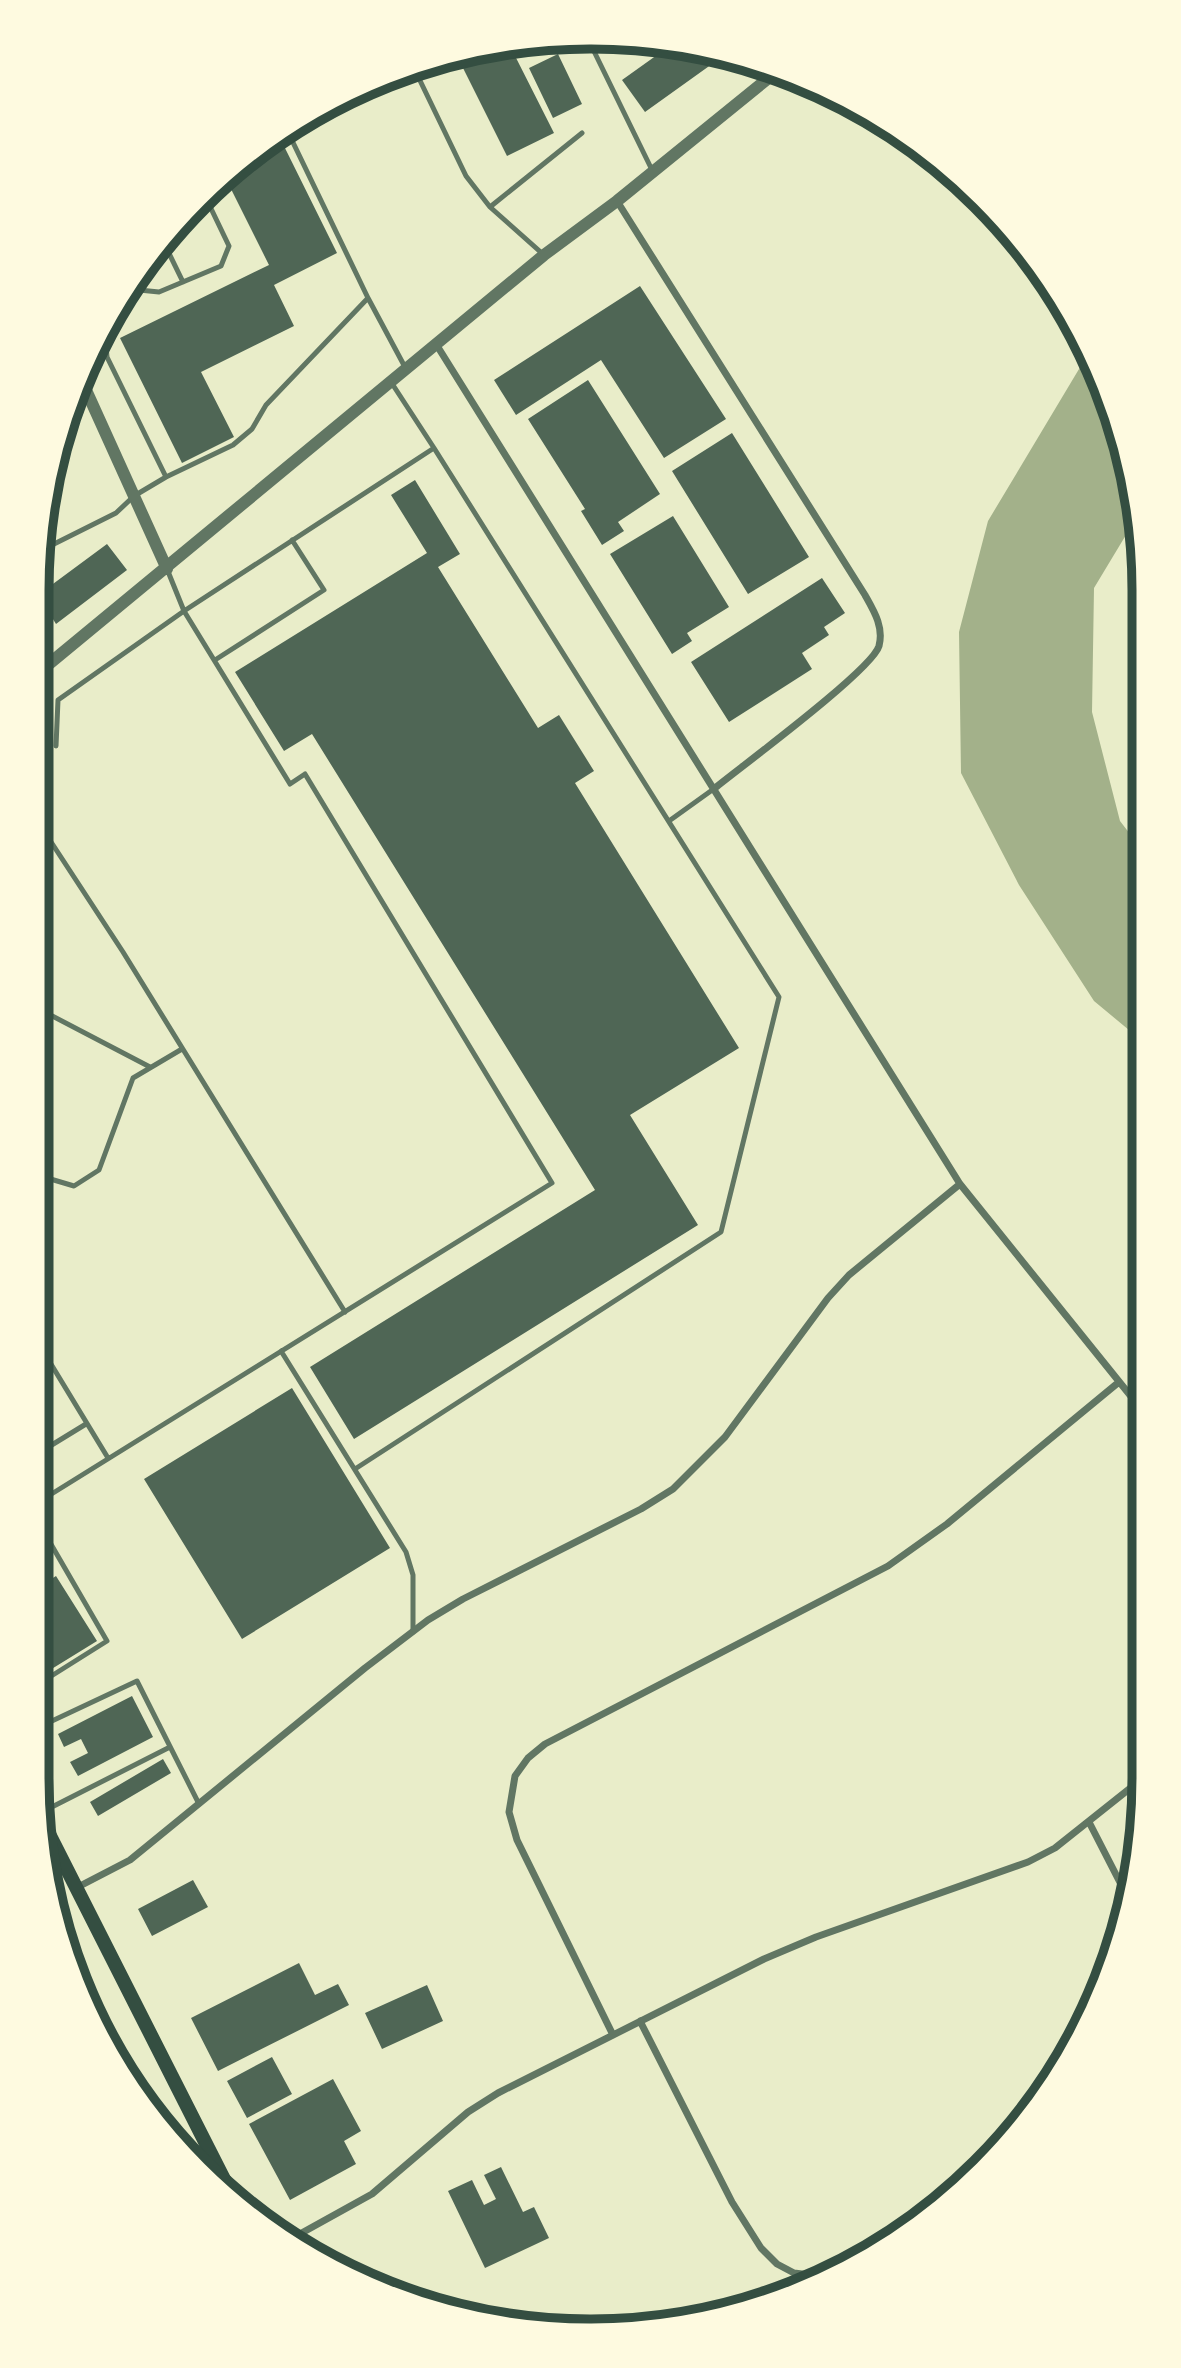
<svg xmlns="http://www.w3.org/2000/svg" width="1181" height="2368" font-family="Arial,sans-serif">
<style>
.water{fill:#a3b18a}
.building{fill:#4f6655}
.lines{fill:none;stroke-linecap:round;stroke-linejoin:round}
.service{stroke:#617663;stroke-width:5}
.minor{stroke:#617663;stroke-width:7}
.tertiary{stroke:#617663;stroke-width:12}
.secondary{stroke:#344e41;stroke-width:14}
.rim{fill:none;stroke:#344e41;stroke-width:9}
</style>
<rect width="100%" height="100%" fill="#e9edc9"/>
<path class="water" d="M 1088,354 L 1102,379 L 1138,515 L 1094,588 L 1092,712 L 1120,821 L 1140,847 L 1141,1040 L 1094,1001 L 1019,885 L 961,773 L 959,632 L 988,521 Z"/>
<path class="building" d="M 509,44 L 554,133 L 507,156 L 457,56 Z
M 671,45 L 726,54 L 645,112 L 622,80 Z
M 558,54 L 582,104 L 553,118 L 529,68 Z
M 279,136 L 337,253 L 274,285 L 294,326 L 201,372 L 234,437 L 182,463 L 120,338 L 269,265 L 224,175 Z
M 640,286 L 726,419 L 664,458 L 601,360 L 516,415 L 494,380 Z
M 588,380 L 660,494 L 618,522 L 624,531 L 602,545 L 581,511 L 585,509 L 528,419 Z
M 732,433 L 809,557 L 748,594 L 672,471 Z
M 415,480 L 460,554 L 438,567 L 538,728 L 559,715 L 594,771 L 575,783 L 739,1048 L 630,1115 L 698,1225 L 354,1439 L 310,1367 L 595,1190 L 312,734 L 284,751 L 235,672 L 427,553 L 391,495 Z
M 673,516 L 729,607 L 687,633 L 692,641 L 672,654 L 610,554 Z
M 107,544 L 127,570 L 56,624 L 38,595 Z
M 822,578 L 845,613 L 824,627 L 829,635 L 802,653 L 812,669 L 729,722 L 691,662 Z
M 292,1388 L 390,1548 L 242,1639 L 144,1479 Z
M 56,1576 L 97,1641 L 37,1678 L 37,1588 Z
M 132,1696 L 153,1737 L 78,1776 L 70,1762 L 88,1753 L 81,1739 L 64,1747 L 58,1734 Z
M 163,1759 L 171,1773 L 98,1816 L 90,1802 Z
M 193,1880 L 208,1907 L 152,1936 L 138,1909 Z
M 299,1963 L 315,1995 L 338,1984 L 349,2005 L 218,2071 L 191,2018 Z
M 427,1985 L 443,2021 L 382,2049 L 365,2013 Z
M 272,2057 L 292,2094 L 247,2118 L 227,2081 Z
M 333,2079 L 361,2131 L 344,2141 L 356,2164 L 290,2200 L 249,2124 Z
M 501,2167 L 523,2212 L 534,2207 L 549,2238 L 485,2268 L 448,2191 L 472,2180 L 484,2205 L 496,2199 L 484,2175 Z"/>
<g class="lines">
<path class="service" d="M 588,39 L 653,172
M 413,66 L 466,176 L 490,207 L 544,255
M 490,207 L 582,133
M 163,241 L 183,282
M 129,289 L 159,292 L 221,266 L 229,246 L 205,196
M 368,298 L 406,369
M 110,320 L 105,336 L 107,357 L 166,477
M 38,552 L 116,513 L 134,496 L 166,477 L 233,445 L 252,429 L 266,405 L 368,298 L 287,130
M 215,660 L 324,590 L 292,540
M 56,746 L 58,700 L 184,611 L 434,448 L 391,382
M 669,821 L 715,788
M 38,822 L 123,952 L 345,1312
M 37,1008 L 150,1067
M 37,1175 L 74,1186 L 99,1170 L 133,1078 L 182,1049
M 37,1341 L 108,1458
M 281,1351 L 406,1552 L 413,1575 L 413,1632
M 37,1454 L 86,1424
M 355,1469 L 721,1232 L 779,997 L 434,448
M 37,1503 L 552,1183 L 305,774 L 290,784 L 184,611 L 167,569
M 37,1685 L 107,1641 L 37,1520
M 37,1728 L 137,1681 L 199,1804
M 42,1812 L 170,1747"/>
<path class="minor" d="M 617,201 L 865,595 C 874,611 884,627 879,646 C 872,670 742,766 715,788
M 436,344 L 960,1184 L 1142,1410
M 1089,1822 L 1129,1900
M 76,1888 L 130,1860 L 365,1668 L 428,1620 L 463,1599 L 641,1509 L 673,1489 L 725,1437 L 828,1298 L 849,1275 L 960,1184
M 640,2021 L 732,2202 L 761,2248 L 777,2264 L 794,2273 L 826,2277
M 613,2035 L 517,1840 L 509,1812 L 515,1776 L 528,1758 L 545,1744 L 888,1566 L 947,1524 L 1119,1382
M 289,2240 L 372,2194 L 468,2112 L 498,2093 L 764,1959 L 816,1937 L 1028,1862 L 1055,1848 L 1143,1778"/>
<path class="tertiary" d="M 81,379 L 167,569
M 38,673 L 544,255 L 617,201 L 776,72"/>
<path class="secondary" d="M 44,1824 L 235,2201"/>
</g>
<path d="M0 0H1181V2368H0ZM590 49H591A541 541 0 0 1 1132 590V1778A541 541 0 0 1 591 2319H590A541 541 0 0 1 49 1778V590A541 541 0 0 1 590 49Z" fill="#fefae0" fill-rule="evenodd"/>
<path class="rim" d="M590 49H591A541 541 0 0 1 1132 590V1778A541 541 0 0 1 591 2319H590A541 541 0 0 1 49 1778V590A541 541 0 0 1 590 49Z"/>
</svg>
